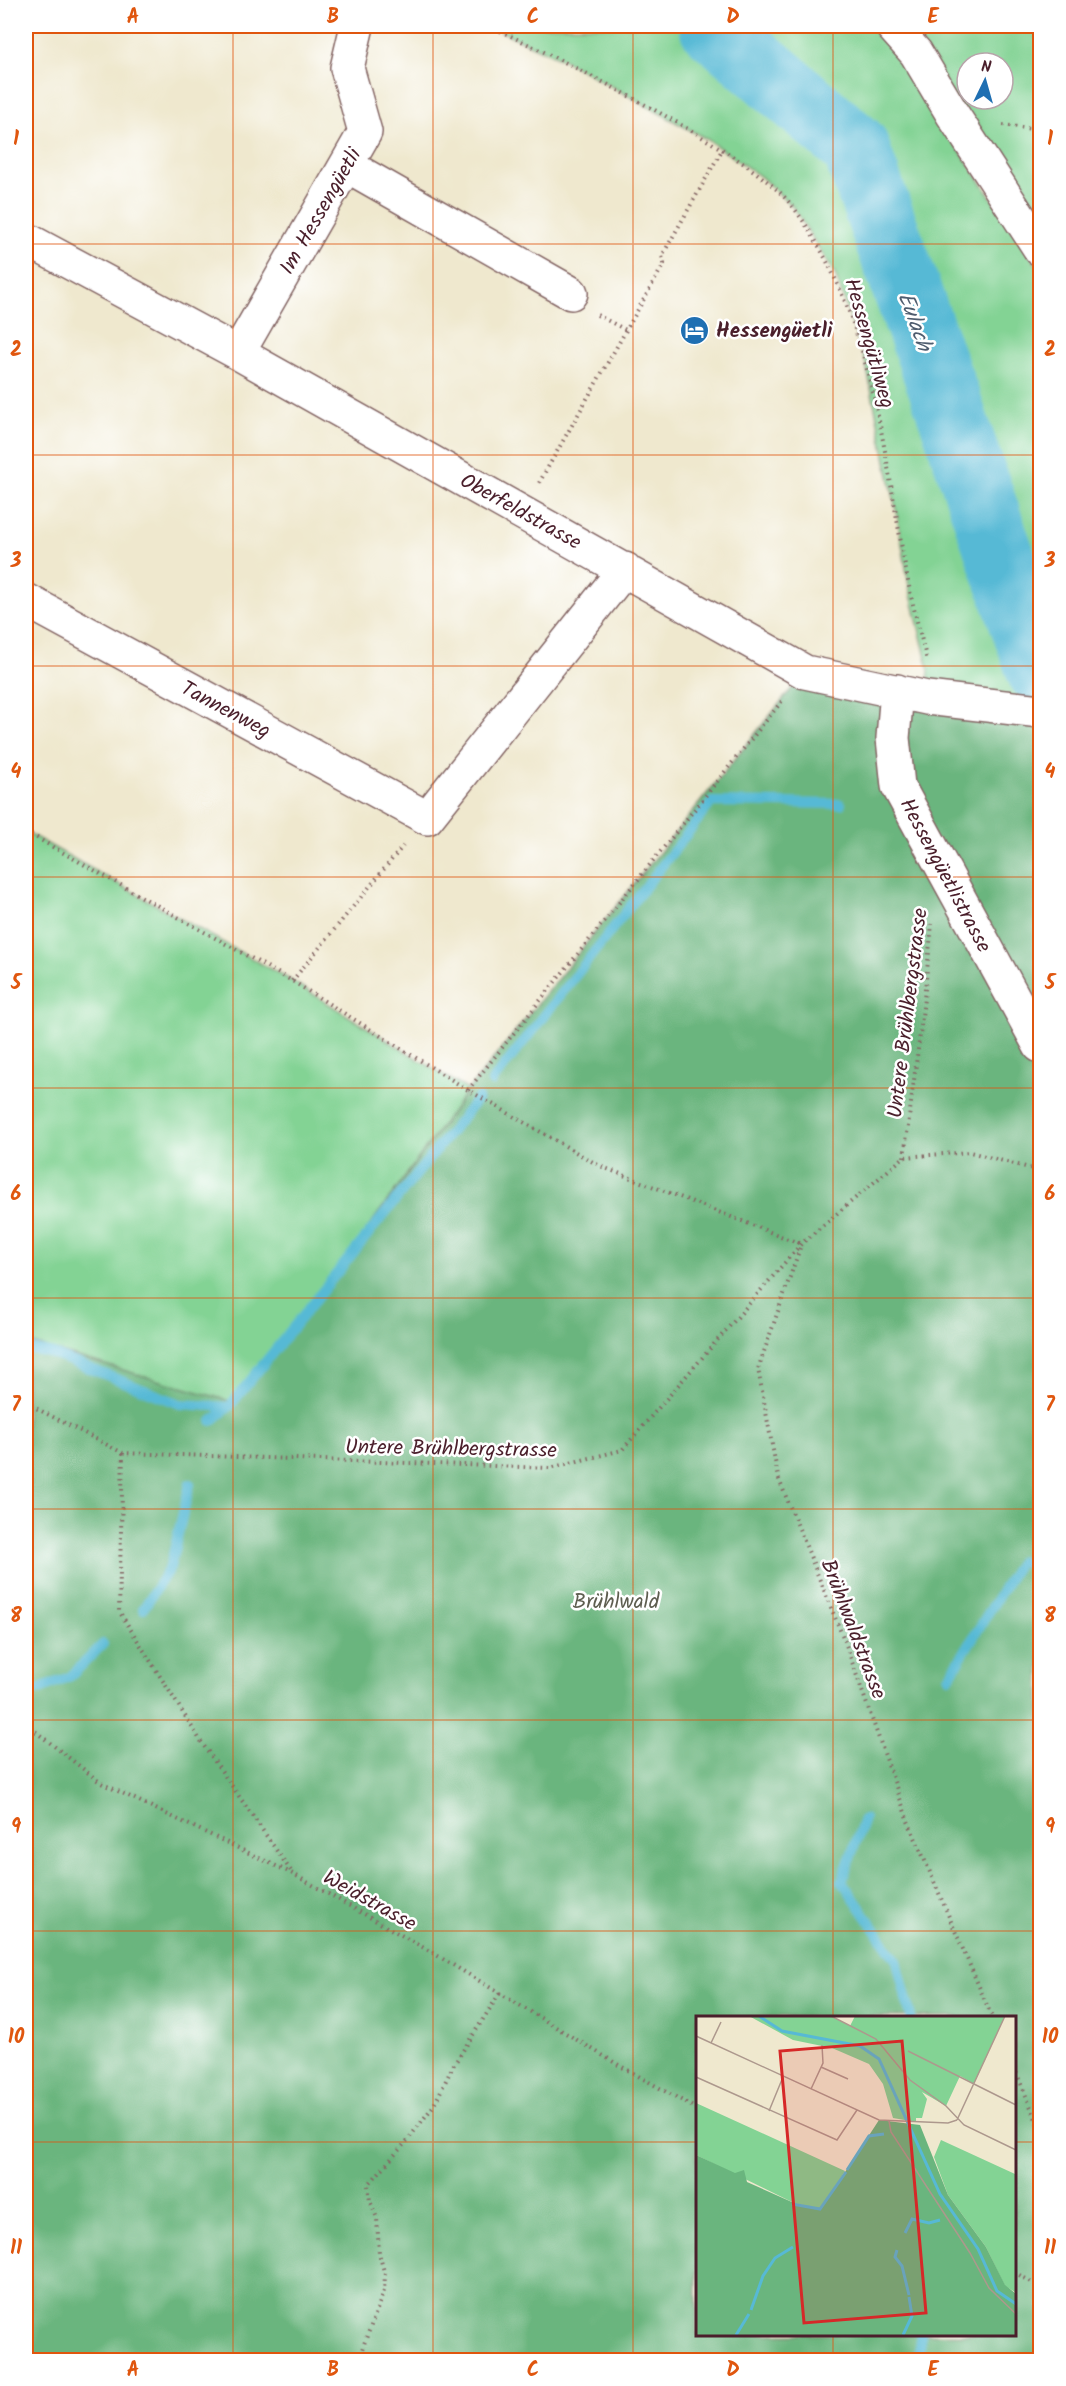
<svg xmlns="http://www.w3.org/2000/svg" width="1066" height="2386" font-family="Kalam,sans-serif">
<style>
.green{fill:#83d394;stroke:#667960;stroke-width:1.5;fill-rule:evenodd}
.forest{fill:#6ab57e;stroke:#5a6a54;stroke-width:1.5;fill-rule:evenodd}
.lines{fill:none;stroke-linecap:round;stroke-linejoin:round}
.stream{stroke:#57b9d5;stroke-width:10}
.river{stroke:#57b9d5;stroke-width:68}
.minor-casing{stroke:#846564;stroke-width:36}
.path{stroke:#846564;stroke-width:4;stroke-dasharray:1.5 4.5;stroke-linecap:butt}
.minor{stroke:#fff;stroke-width:33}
.grid{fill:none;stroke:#e0560e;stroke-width:1.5;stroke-opacity:0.55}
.labels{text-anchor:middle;stroke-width:5;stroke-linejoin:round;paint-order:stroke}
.street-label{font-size:21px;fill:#4a1f2b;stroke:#fff}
.poi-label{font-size:21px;font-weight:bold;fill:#4a1f2b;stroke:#fff;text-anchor:start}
.park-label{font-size:21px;fill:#5e5e50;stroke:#fff}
.water-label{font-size:22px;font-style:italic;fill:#4f5d6f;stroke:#fff}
.inset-river{fill:none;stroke:#57b9d5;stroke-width:3}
.inset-road{fill:none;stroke:#ad988d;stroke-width:1.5}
.view{fill:#d62828;fill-opacity:0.15;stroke:#d62828;stroke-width:3}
.inset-edge{fill:none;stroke:#4a1f2b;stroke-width:3}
.neatline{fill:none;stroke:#e0560e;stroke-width:2}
.grid-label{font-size:20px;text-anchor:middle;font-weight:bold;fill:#e0560e}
</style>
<rect width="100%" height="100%" fill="#fff"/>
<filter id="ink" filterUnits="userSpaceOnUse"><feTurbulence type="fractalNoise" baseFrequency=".0167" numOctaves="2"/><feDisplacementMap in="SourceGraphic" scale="12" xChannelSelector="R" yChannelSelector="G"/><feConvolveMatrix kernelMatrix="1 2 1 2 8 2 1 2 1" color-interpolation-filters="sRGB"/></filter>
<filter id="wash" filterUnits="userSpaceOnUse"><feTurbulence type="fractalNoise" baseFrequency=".008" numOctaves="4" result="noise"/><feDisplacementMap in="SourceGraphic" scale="24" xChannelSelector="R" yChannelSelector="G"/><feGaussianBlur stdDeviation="1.35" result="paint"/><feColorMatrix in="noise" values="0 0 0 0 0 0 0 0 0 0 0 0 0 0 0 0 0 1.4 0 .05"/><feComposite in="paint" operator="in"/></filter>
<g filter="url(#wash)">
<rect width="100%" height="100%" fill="#efe8ce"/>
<path class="green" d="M 489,26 L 873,26 L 893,51 L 1040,270 L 1040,711 L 927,698 L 929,670 L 909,586 L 896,509 L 866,364 L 835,274 L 793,207 L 761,177 L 708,140 L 564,60 Z
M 892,26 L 1040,26 L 1040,249 ZM 967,63 L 1003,63 L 1003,99 L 967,99 Z
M 26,832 L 292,981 L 468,1090 L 350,1253 L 233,1403 L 26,1342 Z"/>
<path class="forest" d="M 805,672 L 1040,711 L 1040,2360 L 26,2360 L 26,1342 L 233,1402 L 350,1253 L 468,1090 ZM 697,2017 L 1014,2017 L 1014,2334 L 697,2334 Z"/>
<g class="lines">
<path class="stream" d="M 1035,654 L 1040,655
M 492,1082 L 712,802 L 841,804
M 26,1348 L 53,1354 L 180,1404 L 229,1407 L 478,1098
M 212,1421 L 229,1407
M 143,1609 L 170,1567 L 190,1484
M 949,1677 L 1020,1561 L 1040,1568
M 38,1690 L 71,1676 L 103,1644
M 864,1819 L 842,1881 L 897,1961 L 911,2017
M 921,2334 L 918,2353 L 923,2360"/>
<path class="river" d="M 713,26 L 855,147 L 948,404 L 1040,670"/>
</g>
</g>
<g filter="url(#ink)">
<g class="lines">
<defs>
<path id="minor" d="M 892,26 L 916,53 L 953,115 L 1040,249
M 346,165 L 571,293
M 26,239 L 238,353 L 805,672 L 927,698 L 1040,711
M 238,353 L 365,132 L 347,68 L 357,26
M 26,600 L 427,818 L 625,569
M 897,691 L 893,738 L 898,786 L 1040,1046"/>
</defs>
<use href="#minor" class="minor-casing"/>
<path class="path" d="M 489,26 C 549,53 604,82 662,114 C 702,137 766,172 794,208 C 874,316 884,459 909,586 C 914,611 921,636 927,661
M 1003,125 L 1040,130
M 597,315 L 626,330
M 539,483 L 664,264 L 662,256 L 722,150
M 26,832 L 292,981 L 468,1090 L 600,1166 L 801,1244
M 292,981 L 403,846
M 468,1090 L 782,701
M 904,1157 L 921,1026 L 932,924
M 800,1248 L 758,1369 L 778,1477 L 845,1642 L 908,1821 L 992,2017
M 26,1403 L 123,1453 L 550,1468 L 622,1450 L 801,1244 L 904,1157 L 970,1152 L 1040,1171
M 123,1453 L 119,1611 L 202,1743 L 293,1874
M 26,1724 L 101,1783 L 293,1874 L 433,1953 L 617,2064 L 697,2109
M 1014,2067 L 1040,2129
M 1014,2272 L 1040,2287
M 358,2360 L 384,2291 L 385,2275 L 379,2253 L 377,2218 L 370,2201 L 368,2185 L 407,2141 L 434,2105 L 453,2066 L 500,1993"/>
<use href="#minor" class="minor"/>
</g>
</g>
<path class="grid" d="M 233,26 L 233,2360M 433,26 L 433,2360M 633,26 L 633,2360M 833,26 L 833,2017M 26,244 L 1040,244M 26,455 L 1040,455M 26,666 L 1040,666M 26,877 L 1040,877M 26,1088 L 1040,1088M 26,1298 L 1040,1298M 26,1509 L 1040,1509M 26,1720 L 1040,1720M 26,1931 L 1040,1931M 26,2142 L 697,2142M 1014,2142 L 1040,2142M 833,2334 L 833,2360"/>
<defs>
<symbol id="hotel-disc" viewBox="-11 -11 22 22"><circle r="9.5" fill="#1f6fb2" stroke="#fff"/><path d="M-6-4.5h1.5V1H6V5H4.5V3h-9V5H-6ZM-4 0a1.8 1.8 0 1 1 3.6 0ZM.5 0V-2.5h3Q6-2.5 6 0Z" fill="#fff"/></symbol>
</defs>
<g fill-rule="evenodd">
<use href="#hotel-disc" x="678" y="314" width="33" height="33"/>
</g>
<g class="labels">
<g class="street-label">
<text transform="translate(320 211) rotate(-60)" y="7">Im Hessengüetli</text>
<text transform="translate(870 343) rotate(74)" y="7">Hessengütliweg</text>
<text transform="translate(521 511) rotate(29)" y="7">Oberfeldstrasse</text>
<text transform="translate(226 709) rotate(28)" y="7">Tannenweg</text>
<text transform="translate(946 875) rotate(62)" y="7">Hessengüetlistrasse</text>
<text transform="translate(907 1013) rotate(-83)" y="7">Untere Brühlbergstrasse</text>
<text transform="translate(451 1448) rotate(1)" y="7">Untere Brühlbergstrasse</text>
<text transform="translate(854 1629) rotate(69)" y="7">Brühlwaldstrasse</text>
<text transform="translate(370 1900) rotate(29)" y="7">Weidstrasse</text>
</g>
<g class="poi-label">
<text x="716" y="337">Hessengüetli</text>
</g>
<g class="park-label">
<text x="616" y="1608">Brühlwald</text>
</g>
<g class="water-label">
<text transform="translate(916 321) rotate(70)" y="8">Eulach</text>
</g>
</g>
<g transform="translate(696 2016)">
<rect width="320" height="320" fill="#efe8ce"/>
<path d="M 53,0 L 135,0 L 154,10 L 159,0 L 309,0 L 278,68 L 264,60 L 250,90 L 226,76 L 231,83 L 226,102 L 220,102 L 220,106 L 197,102 L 187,68 L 173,48 L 136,32 L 97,24 ZM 0,87 L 149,155 L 125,193 L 98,187 L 0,139 ZM 245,124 L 319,158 L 319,276 L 309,270 L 290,231 L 252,179 L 238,141 Z" fill="#83d394"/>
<path d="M 183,104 L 224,109 L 252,179 L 290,231 L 309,269 L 319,277 L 319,319 L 0,319 L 0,139 L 39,157 L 48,154 L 51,166 L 98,187 L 125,193 Z" fill="#6ab57e"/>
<path class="inset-river" d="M 63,0 L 86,15 L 164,30 L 183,43 L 244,178 L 282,233 L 301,275 L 320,288M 151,154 L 173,120 L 188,118M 96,188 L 124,193 L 150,156M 209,217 L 216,203 L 233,207 L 244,204M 201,234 L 199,241 L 206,250 L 213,279M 55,294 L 67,260 L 79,242 L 97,231M 40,319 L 53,298M 207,319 L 216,300 L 213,281"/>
<path class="inset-road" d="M 135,0 L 180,23 L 214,64 L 250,90 L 268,109 L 320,134M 0,20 L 183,104 L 252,107 L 261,104M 15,27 L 25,6M 212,35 L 320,89M 125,51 L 152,63M 0,61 L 141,124 L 161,94M 115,73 L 127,47 L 126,29M 73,95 L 87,61M 261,104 L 309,0M 193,105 L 195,116 L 274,237 L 293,272 L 320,298"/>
<path class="view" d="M 206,25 L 230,297 L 108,307 L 84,35 Z"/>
<rect width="320" height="320" class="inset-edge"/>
</g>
<rect width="1066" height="2386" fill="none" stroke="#fff" stroke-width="66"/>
<g transform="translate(985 81) rotate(5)"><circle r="28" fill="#ffffff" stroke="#b7a5aa" stroke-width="1.5"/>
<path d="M0-4.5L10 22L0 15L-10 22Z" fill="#1f6fb2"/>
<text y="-9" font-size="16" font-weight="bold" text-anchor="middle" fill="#4a1f2b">N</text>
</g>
<rect x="33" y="33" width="1000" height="2320" class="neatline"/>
<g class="grid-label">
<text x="133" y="23">A</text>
<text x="333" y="23">B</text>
<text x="533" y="23">C</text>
<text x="733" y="23">D</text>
<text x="933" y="23">E</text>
<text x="16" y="145">1</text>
<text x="1050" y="145">1</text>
<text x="16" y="356">2</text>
<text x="1050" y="356">2</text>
<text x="16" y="567">3</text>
<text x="1050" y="567">3</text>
<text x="16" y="778">4</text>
<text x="1050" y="778">4</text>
<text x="16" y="989">5</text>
<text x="1050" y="989">5</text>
<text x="16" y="1200">6</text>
<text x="1050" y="1200">6</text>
<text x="16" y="1411">7</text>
<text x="1050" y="1411">7</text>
<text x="16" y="1622">8</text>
<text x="1050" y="1622">8</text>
<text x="16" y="1833">9</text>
<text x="1050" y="1833">9</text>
<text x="16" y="2043">10</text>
<text x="1050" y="2043">10</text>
<text x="16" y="2254">11</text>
<text x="1050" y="2254">11</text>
<text x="133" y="2376">A</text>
<text x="333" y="2376">B</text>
<text x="533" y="2376">C</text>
<text x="733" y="2376">D</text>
<text x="933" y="2376">E</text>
</g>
</svg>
